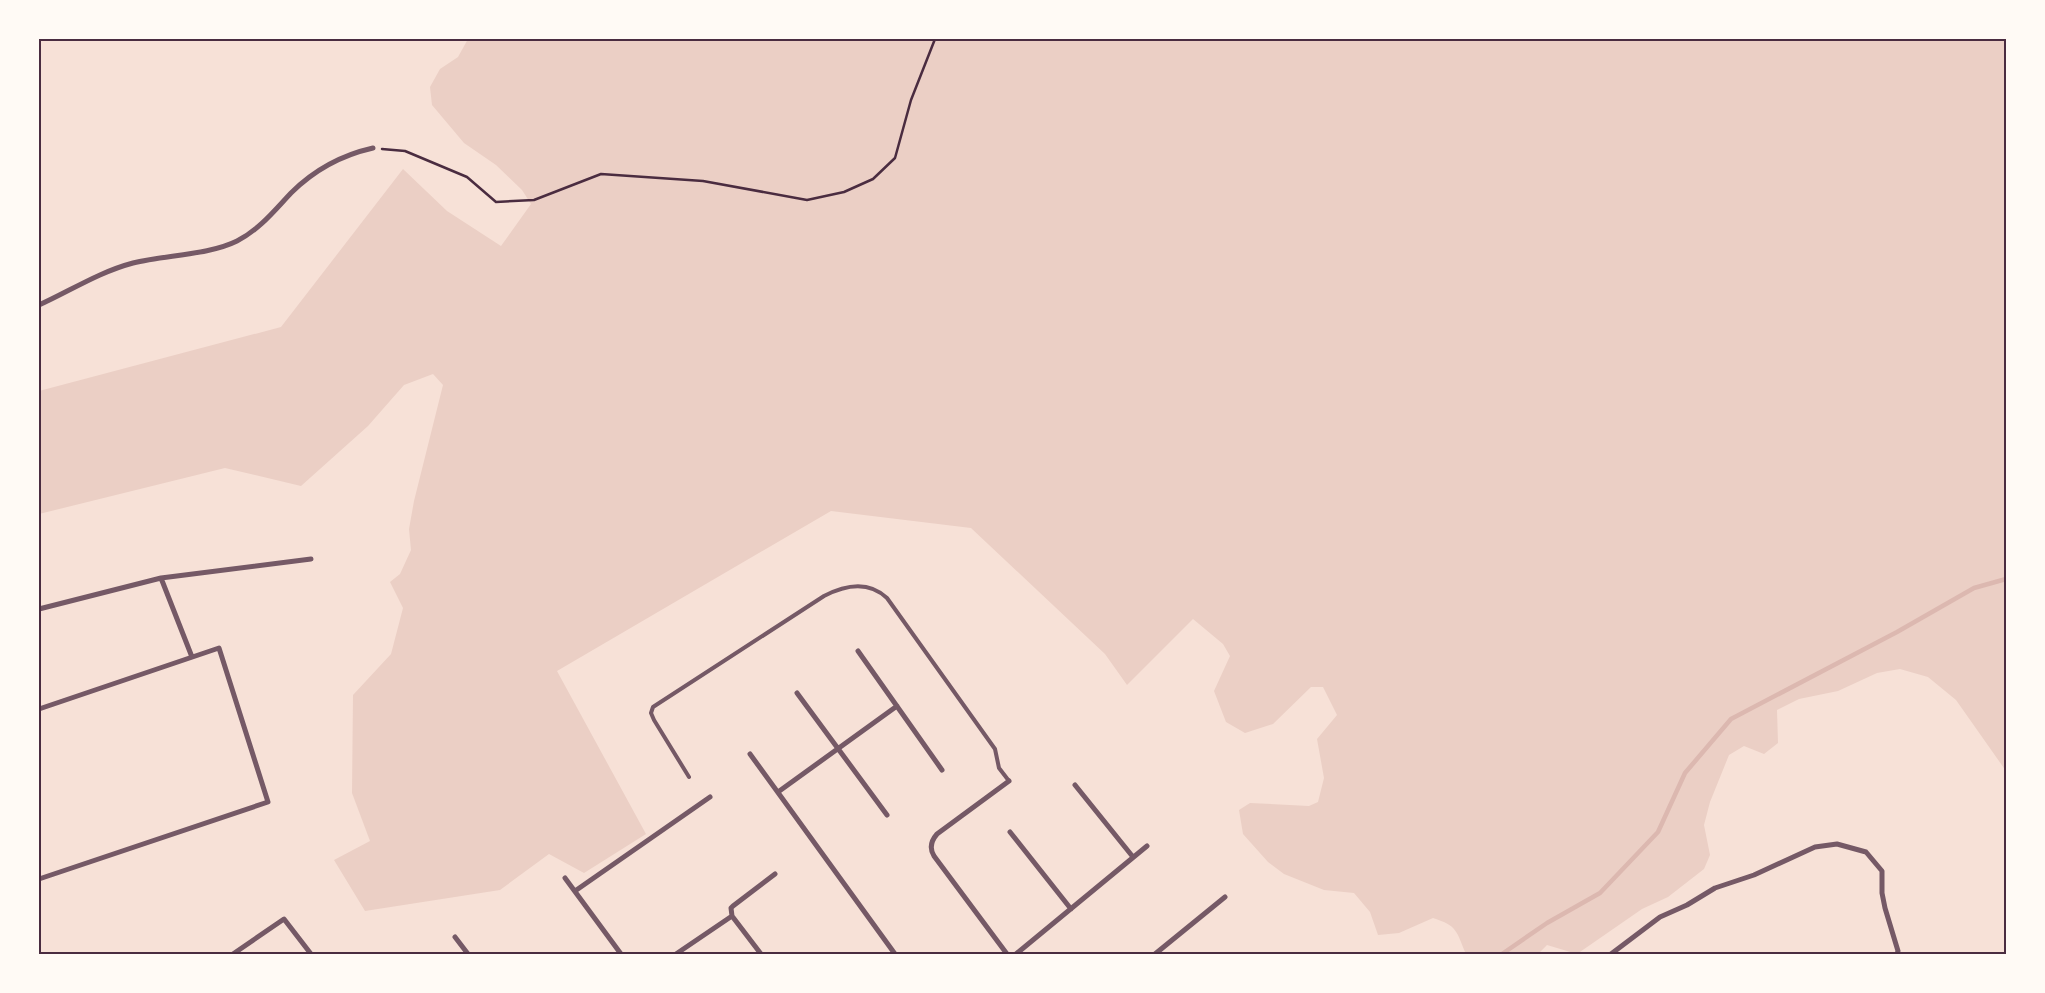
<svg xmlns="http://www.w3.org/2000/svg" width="2045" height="993" font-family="Jost,sans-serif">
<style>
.green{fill:#ebcfc5}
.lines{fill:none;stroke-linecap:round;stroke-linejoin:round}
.stream{stroke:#dcb8b0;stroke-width:4.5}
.path{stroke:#4a2c40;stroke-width:2.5}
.service{stroke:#755966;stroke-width:4}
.minor{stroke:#755966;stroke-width:5}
.neatline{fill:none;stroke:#4a2c40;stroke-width:2}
</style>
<rect width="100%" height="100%" fill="#f7e1d7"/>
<path class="green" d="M 468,39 L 2006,39 L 2006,771 L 1956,700 L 1928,677 L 1900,669 L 1877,673 L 1838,691 L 1799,699 L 1777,710 L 1778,743 L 1764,754 L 1744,746 L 1729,755 L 1710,802 L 1704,825 L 1710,855 L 1704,869 L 1668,897 L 1642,909 L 1577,954 L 1547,945 L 1538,954 L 1466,954 C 1456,931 1458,926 1433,918 L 1399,933 L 1378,935 L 1370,912 L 1354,893 L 1324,890 L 1284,874 L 1268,862 L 1243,834 L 1239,810 L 1250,803 L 1309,806 L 1318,802 L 1324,778 L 1317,739 L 1337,715 L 1323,687 L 1311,687 L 1273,724 L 1245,733 L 1226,722 L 1214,691 L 1230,656 L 1223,644 L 1193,619 L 1127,685 L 1105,654 L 971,528 L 831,511 L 557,671 L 646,834 L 584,873 L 549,854 L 500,890 L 365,911 L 334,860 L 370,841 L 352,793 L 353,695 L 391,654 L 403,608 L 390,582 L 400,574 L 411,550 L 409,529 L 414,501 L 443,385 L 433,374 L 404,385 L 368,426 L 301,486 L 225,468 L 39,514 L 39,391 L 281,327 L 403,169 L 447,211 L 501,246 L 531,204 L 522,190 L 496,165 L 464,143 L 432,105 L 430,87 L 440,69 L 458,57 Z"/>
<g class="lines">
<path class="stream" d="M 1502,954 L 1547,923 L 1600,893 L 1658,832 L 1685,773 L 1731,719 L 1897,632 L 1974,588 L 2006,579"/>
<path class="path" d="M 382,149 L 405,151 L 467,177 L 496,202 L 534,200 L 601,174 L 703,181 L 807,200 L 844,192 L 873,179 L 895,158 L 911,100 L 935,39"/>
<path class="service" d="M 689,777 L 654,720 L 651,713 L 653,707 L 824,596 C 845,585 868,580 887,598 L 995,749 L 999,768 L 1009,781"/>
<path class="minor" d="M 39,305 C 70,291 99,272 133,263 C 165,255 209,255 237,241 C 260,229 274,211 291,193 C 314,170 342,155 373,148
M 161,578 L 192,657
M 39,609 L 161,578 L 311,559
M 858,651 L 942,770
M 797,693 L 887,815
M 39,709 L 219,648 L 268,802 L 39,879
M 750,754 L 895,954
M 1075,785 L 1133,857
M 778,792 L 897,706
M 1010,832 L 1071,909
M 565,878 L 621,954
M 575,891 L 710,797
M 732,916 L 731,908 L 733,906 L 775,874
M 732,916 L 761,954
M 455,937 L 468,954
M 233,954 L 284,919 L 311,954
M 676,954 L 732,916
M 1007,954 L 934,856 C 929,848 931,841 937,834 L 1009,781
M 1016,954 L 1147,846
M 1155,954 L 1225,897
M 1611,954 L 1660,917 L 1687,905 L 1715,888 L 1754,875 L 1815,847 L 1837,844 L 1866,852 L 1882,871 L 1882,893 L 1885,908 L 1898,951 L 1897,954"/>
</g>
<rect width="2045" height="993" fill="none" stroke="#fffaf5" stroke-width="80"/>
<rect x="40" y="40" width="1965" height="913" class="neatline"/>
</svg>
